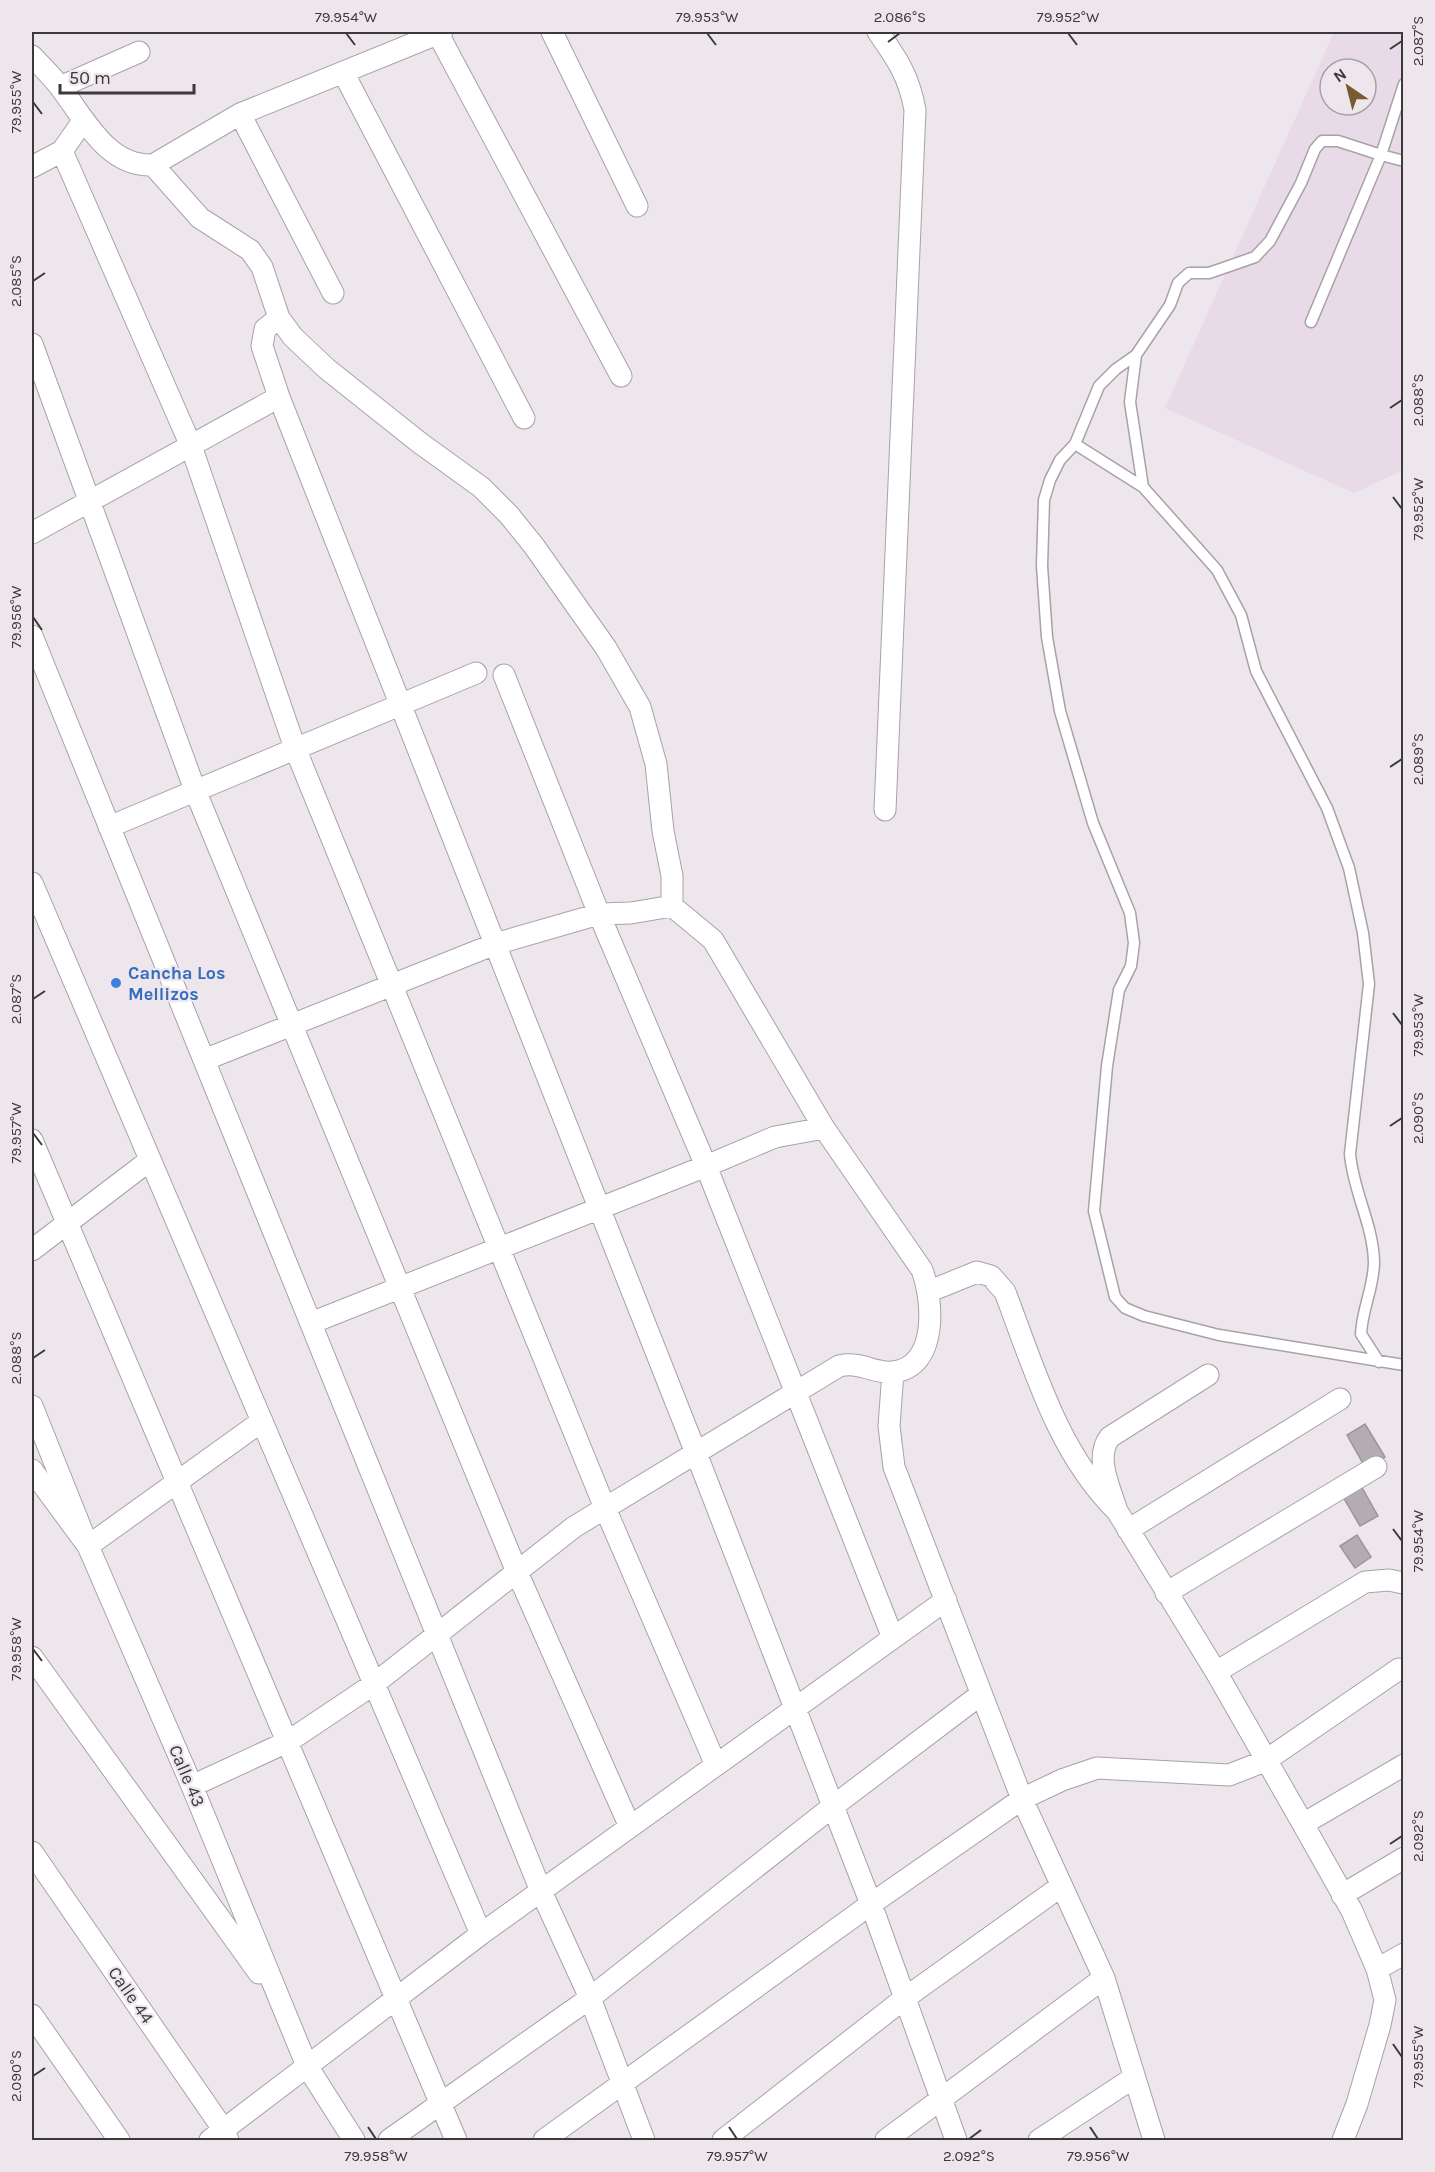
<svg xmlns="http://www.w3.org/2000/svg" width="1435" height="2172" font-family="Karla,sans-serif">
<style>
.built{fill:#e8dae7;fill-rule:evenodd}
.building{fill:#b4acb3;stroke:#9d959c;stroke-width:1.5}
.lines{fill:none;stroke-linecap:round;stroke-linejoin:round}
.lane-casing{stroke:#a9a1a8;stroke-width:13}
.street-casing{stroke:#a9a1a8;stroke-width:23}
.lane{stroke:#fff;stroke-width:10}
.street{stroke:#fff;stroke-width:21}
.ticks{fill:none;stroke:#3c393b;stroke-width:2}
.shop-dot{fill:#3f7fe0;stroke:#eee6ed;stroke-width:2}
.labels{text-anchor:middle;stroke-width:4.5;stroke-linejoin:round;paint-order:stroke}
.shop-label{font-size:18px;font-weight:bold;fill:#366cbe;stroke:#eee6ed;text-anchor:start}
.street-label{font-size:18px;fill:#3c393b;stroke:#eee6ed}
.neatline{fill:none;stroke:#3c393b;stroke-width:2}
.ticks-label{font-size:15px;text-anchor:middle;fill:#3c393b}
</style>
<rect width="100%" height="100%" fill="#eee6ed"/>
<path class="built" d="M 1334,32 L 1403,32 L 1403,470 L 1354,493 L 1165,408 ZM 1330,69 L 1366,69 L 1366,105 L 1330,105 Z"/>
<path class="building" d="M 1365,1424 L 1385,1457 L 1366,1469 L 1347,1435 Z
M 1360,1484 L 1378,1516 L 1360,1526 L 1342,1495 Z
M 1357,1535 L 1371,1557 L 1355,1568 L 1340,1546 Z"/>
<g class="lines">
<defs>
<path id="lane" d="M 1404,84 L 1381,155 L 1338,141 L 1322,141 L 1315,149 L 1301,183 L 1270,241 L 1255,257 L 1209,273 L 1189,273 L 1178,283 L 1170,305 L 1136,355 L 1116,369 L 1099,386 L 1075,444 L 1060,460 L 1050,480 L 1044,500 L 1042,566 L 1047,637 L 1060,711 L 1093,823 L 1130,913 L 1134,943 L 1131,966 L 1119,990 L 1107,1066 L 1094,1211 L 1115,1297 L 1125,1308 L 1144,1316 L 1219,1335 L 1404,1365
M 1311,322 L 1381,155 L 1404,161
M 1075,444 L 1143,487 L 1130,402 L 1136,355
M 1143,487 L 1217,570 L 1241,615 L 1256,671 L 1327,808 L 1349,868 L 1363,933 L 1369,984 L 1350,1154 C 1353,1191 1373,1224 1374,1262 C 1374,1287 1362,1309 1361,1334 L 1379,1362"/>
<path id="street" d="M 437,32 L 621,376
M 552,32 L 637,206
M 878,32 C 897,59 909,76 915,110 L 885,810
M 32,56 C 41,66 52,76 60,87 C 85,119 107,167 153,165 L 200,218 L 250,250 L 262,267 L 279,318 L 293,337 L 327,369 L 420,443 L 481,487 L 509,515 L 534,546 L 606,648 L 640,707 L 656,764 L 663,831 L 672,876 L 672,906 L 713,940 L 824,1128 L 922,1270 C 933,1299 939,1367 893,1372 C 873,1374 862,1361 839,1366 L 574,1527 L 374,1684 L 289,1741 L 192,1786
M 343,72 L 524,418
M 60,87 L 139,52
M 240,114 L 333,293
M 62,151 L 191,446 L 295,748 L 605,1508 L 716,1765
M 153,165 L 240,114 L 442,32
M 32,167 L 62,151 L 83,121
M 279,318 L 265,329 L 262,346 L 279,397 L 696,1453 L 871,1904 L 956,2140
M 32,344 L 195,790 L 517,1572 L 630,1827
M 32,533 L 279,397
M 32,636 L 541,1891 L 590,1998 L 644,2140
M 504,675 L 599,914 L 706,1166 L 893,1638
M 109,827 L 476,673
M 32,883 L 481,1934
M 204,1060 L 495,944 L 599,914 L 631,913 L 672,906
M 32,1140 L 456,2140
M 32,1250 L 150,1160
M 930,1291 L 977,1272 L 991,1276 L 1005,1292 C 1034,1368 1058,1453 1117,1511 L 1216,1672 L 1303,1824 L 1352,1911 L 1377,1969 L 1385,2000 L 1380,2025 L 1357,2104 L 1343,2140
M 311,1323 L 706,1166 L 775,1137 L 824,1128
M 893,1372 L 889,1426 L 894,1467 L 1022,1799 L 1104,1978 L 1154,2140
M 32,1406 L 88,1546 L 192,1786 L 307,2066 L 354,2140
M 32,1470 L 88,1546 L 262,1421
M 1117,1511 C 1110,1488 1094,1457 1110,1437 L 1208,1375
M 1128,1530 L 1340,1399
M 1166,1593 L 1376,1467
M 32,1657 L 259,1973
M 1216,1672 L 1365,1582 L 1389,1580 L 1403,1583
M 1303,1824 L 1404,1765
M 32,1852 L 223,2129 L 228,2140
M 1342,1895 L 1404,1858
M 1377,1969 L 1404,1954
M 32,2015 L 119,2140
M 210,2140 L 481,1934 L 946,1600
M 389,2140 L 590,1998 L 832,1807 L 980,1695
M 544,2140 L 871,1904 L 1022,1799 L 1062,1780 L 1097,1768 L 1229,1775 L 1265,1761 L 1399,1669
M 723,2140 L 905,1998 L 1060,1887
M 886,2140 L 1104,1978
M 1039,2140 L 1133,2078"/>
</defs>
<use href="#lane" class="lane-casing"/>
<use href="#street" class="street-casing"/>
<use href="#lane" class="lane"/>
<use href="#street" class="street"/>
</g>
<path class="ticks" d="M 346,33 L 355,45M 707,33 L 716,45M 1068,33 L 1077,45M 888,42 L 900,33M 1390,49 L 1402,41M 33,102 L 42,114M 33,281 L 45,273M 1390,408 L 1402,400M 1393,497 L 1402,509M 33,617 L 42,630M 1390,767 L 1402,759M 33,999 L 45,991M 1393,1013 L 1402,1025M 1390,1126 L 1402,1118M 33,1133 L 42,1145M 33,1358 L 45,1350M 1393,1529 L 1402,1541M 33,1649 L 42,1661M 1390,1844 L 1402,1836M 1393,2044 L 1402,2057M 33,2076 L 45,2068M 368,2127 L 376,2139M 729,2127 L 737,2139M 1090,2127 L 1098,2139M 969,2139 L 981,2130"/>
<circle class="shop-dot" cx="116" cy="983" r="6"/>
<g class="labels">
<g class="shop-label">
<text x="128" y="979">Cancha Los<tspan x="128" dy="21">Mellizos</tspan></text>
</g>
<g class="street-label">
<text transform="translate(187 1776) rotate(67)" y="6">Calle 43</text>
<text transform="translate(131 1995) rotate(55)" y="6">Calle 44</text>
</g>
</g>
<rect width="1435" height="2172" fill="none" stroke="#eee6ed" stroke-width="66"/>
<g transform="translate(1348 87) rotate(325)"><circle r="28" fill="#eee6ed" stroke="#a7a1a6" stroke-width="1.5"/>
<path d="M0-4.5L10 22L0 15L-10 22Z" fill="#7a5a30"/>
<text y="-9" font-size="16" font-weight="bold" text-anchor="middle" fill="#3c393b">N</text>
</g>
<path d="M60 84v9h134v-9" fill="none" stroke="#3c393b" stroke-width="3"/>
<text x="69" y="84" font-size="18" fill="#3c393b" stroke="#eee6ed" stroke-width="4.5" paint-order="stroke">50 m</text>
<rect x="33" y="33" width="1369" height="2106" class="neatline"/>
<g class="ticks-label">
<text x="346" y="22">79.954°W</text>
<text x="707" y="22">79.953°W</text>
<text x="900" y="22">2.086°S</text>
<text x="1068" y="22">79.952°W</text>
<text transform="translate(1418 41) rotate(-90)" y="5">2.087°S</text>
<text transform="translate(16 102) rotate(-90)" y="5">79.955°W</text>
<text transform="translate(16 281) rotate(-90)" y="5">2.085°S</text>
<text transform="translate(1418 400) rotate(-90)" y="5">2.088°S</text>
<text transform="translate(1418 509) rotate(-90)" y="5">79.952°W</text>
<text transform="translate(16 617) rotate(-90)" y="5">79.956°W</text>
<text transform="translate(1418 759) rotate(-90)" y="5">2.089°S</text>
<text transform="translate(16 999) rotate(-90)" y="5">2.087°S</text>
<text transform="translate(1418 1025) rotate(-90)" y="5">79.953°W</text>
<text transform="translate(1418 1118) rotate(-90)" y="5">2.090°S</text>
<text transform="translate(16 1133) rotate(-90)" y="5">79.957°W</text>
<text transform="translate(16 1358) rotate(-90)" y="5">2.088°S</text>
<text transform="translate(1418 1541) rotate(-90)" y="5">79.954°W</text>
<text transform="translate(16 1649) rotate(-90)" y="5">79.958°W</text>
<text transform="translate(1418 1836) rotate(-90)" y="5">2.092°S</text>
<text transform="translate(1418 2057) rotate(-90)" y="5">79.955°W</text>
<text transform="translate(16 2076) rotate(-90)" y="5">2.090°S</text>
<text x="376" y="2161">79.958°W</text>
<text x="737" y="2161">79.957°W</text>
<text x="969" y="2161">2.092°S</text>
<text x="1098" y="2161">79.956°W</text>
</g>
</svg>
